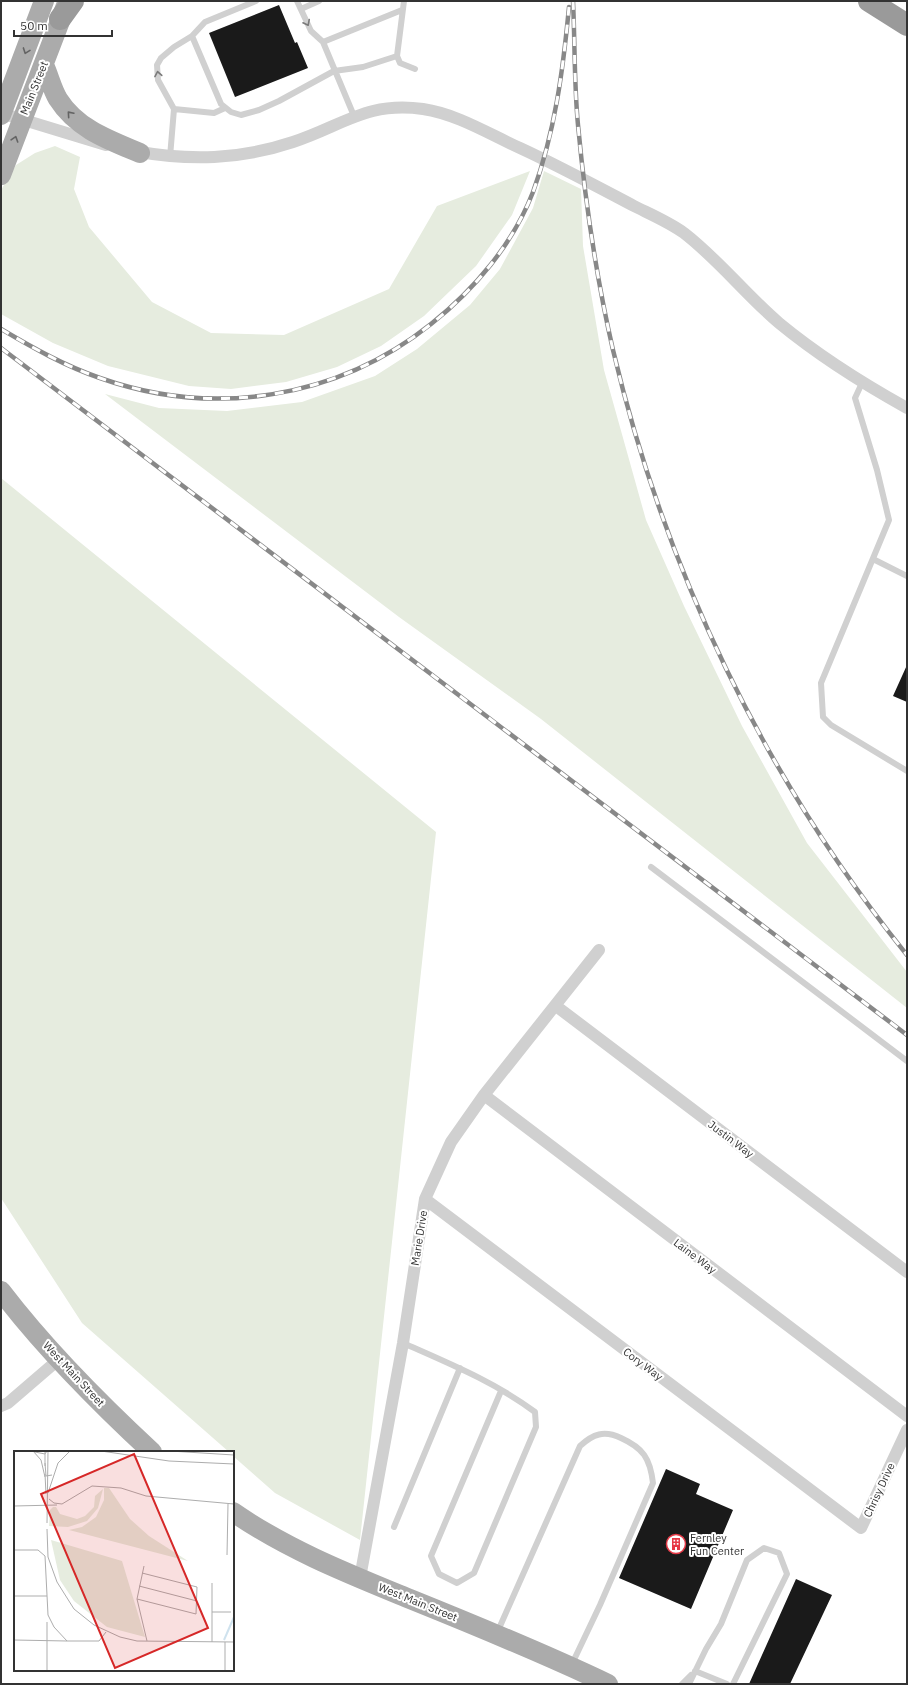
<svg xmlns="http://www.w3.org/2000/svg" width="908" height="1685" font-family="'IBM Plex Sans',sans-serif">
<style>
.green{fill:#e6ecdf}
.building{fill:#1a1a1a}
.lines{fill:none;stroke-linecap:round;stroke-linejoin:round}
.service{stroke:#d0d0d0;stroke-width:6}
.minor{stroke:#d0d0d0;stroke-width:12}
.primary{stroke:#ababab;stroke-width:20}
.motorway{stroke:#9a9a9a;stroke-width:22}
.rail-casing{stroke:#888;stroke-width:4.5}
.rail{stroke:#fff;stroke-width:3;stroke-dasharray:9;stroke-linecap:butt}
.oneway{stroke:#7a7a7a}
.oneway2{stroke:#636363}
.labels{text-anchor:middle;stroke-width:4;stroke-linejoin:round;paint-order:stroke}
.street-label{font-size:11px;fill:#333;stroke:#fff}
.poi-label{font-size:11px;fill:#333;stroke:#fff;text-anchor:start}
.inset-river{fill:none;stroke:#cfe2ee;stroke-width:2}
.inset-road{fill:none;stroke:#adadad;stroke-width:1}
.view{fill:#d62828;fill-opacity:0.15;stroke:#d62828;stroke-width:2}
.inset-edge{fill:none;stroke:#333;stroke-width:2}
</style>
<rect width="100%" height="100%" fill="#fff"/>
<path class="green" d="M 55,146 L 80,157 L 74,189 L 89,227 L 152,302 L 211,333 L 284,335 L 389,289 L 437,206 L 530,171 L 512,215 L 476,266 L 424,316 L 381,346 L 337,367 L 286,382 L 231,389 L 189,386 L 108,366 L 53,343 L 1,314 L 1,190 L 16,165 L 35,153 Z
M 544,171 L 581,189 L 583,246 L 604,370 L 646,520 L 684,606 L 742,726 L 807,843 L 907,972 L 907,1008 L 541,719 L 399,617 L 105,394 L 159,408 L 227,411 L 302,402 L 375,376 L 417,349 L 470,305 L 500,269 L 533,208 Z
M 1,478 L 436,832 L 360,1540 L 275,1493 L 233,1456 L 233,1452 L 229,1452 L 82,1323 L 1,1198 Z"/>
<path class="building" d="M 279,5 L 295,43 L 297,42 L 308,68 L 235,97 L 209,33 Z
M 907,665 L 907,702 L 893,696 Z
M 666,1469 L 700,1484 L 696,1494 L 733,1510 L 691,1609 L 619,1578 Z
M 796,1579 L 832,1595 L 790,1684 L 749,1684 Z"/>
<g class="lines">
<path class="service" d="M 297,1 L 311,31 L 323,42 L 354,116
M 404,1 L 397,56 L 400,63 L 415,69
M 301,9 L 319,1
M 192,36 L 221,104 L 231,112 L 241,115 L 259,110 L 279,101 L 334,71 L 363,67 L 397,56
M 323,42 L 402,10
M 174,109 L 214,113 L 225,108
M 170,157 L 174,109 L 158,80 L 157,65 L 161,58 L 174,47 L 192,36 L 205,22 L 256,1
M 862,383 L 855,398 L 877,470 L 889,520 L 821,683 L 823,717 L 831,725 L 907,771
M 873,559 L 907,576
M 651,867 L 907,1061
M 403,1343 C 448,1363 495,1382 535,1412 L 536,1427 L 474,1573 L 457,1583 L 439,1574 L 431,1556 L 501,1391
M 394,1527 L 460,1368
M 497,1633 L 580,1446 C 593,1434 604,1430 621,1438 C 643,1448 650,1458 653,1483 L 600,1605 L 572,1664
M 695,1671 L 727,1684
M 682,1684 L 691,1675
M 689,1684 L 706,1649 L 721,1624 L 747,1560 L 764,1548 L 779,1553 L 787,1574 L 733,1684"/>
<path class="minor" d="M 1,113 L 106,145
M 134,151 C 190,161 239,160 293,142 C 342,126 367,101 423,109 C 457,114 489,134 520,148 C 559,166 596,186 634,206 C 650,214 669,222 684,233 C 719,260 746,295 779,323 C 819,356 862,383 907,408
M 556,1006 L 907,1272
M 484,1095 L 907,1416
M 425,1199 L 861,1528 L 907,1430
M 1,1406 L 8,1403 L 58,1360
M 360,1578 L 403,1343 L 425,1199 L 451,1142 L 484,1095 L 599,950"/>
<path class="primary" d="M 44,65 C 49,76 52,89 58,99 C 77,129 109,140 140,153
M 1,115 L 44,1
M 1,175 L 67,3
M 1,1291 C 46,1350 98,1402 152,1452
M 233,1512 C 288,1550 349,1574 410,1599 C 477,1626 543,1653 608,1684"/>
<path class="motorway" d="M 869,1 L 907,25
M 60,19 L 73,1"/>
<defs>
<path id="rail" d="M 573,1 C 575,42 574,84 578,125 C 585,200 596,276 613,350 C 665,570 765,779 907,955
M 1,329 C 33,348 65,366 100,378 C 213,418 337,399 431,324 C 474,290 513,244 533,192 C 555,132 563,70 569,7
M 1,348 L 907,1035"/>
</defs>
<use href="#rail" class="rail-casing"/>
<use href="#rail" class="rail"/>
</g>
<defs><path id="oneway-chevron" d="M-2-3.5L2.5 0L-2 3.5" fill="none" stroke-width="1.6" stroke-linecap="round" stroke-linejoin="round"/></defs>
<g class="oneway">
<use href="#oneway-chevron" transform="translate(307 23) rotate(63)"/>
<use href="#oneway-chevron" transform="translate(158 74) rotate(-100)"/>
</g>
<g class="oneway2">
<use href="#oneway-chevron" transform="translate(26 51) rotate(110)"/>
<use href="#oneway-chevron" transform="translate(70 114) rotate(-131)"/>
<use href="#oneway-chevron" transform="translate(15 139) rotate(-72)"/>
</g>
<defs>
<symbol id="building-ring" viewBox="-11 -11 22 22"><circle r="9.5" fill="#fff" stroke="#e63946" stroke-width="1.5"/><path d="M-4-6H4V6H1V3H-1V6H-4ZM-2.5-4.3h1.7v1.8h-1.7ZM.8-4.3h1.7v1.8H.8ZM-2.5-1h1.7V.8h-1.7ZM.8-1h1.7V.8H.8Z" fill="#e63946"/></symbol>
</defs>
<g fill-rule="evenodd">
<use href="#building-ring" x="665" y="1533" width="22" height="22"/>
</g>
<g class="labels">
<g class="street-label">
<text transform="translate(34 88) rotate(-68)" y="4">Main Street</text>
<text transform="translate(731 1139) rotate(37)" y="4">Justin Way</text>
<text transform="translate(419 1238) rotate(-81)" y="4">Marie Drive</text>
<text transform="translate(695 1256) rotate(37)" y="4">Laine Way</text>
<text transform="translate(643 1364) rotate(37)" y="4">Cory Way</text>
<text transform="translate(74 1374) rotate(47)" y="4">West Main Street</text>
<text transform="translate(879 1490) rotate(-65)" y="4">Chrisy Drive</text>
<text transform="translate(418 1602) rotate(22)" y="4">West Main Street</text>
</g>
<g class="poi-label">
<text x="690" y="1542">Fernley<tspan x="690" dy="13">Fun Center</tspan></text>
</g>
</g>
<g transform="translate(14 1451)">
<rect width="220" height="220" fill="#fff"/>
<path d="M 90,37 L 95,37 L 116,68 L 135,85 L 174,110 L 55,79 L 68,76 L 82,66 L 90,49 ZM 89,38 L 84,57 L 73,70 L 54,76 L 35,75 L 36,59 L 39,56 L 42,56 L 46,63 L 63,68 L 71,65 L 80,56 L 81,45 ZM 37,89 L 108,110 L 131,186 L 93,176 L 60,150 L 46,129 Z" fill="#e6ecdf"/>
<path class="inset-river" d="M 210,189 L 220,166"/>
<path class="inset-road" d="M 19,0 L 27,9 L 31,26M 87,0 L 155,10 L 220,13M 156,0 L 220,4M 21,1 L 31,3 L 33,0M 31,1 L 31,15M 31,12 L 32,25 L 38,24M 31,23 L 32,43M 34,42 L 44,12 L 56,0M 35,48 L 40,52 L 48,53M 48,53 L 78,35 L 107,37 L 132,45 L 220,53M 0,55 L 43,54M 33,72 L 34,0M 33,78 L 34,106 L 43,131 L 60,158 L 80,174 L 106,186 L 123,190 L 220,191M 0,99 L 24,99 L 31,105 L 34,164 L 40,176 L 53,190 L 85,190 L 92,181M 213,104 L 214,53M 130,115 L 123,148 L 133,190M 198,132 L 198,191M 125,135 L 183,150M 0,145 L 33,145M 123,148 L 182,163 L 183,136 L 128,122M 198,161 L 217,161M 33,171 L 33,220M 0,189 L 53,190M 211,191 L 211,220"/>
<path class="view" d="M 120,3 L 194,177 L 101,217 L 27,43 Z"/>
<rect width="220" height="220" class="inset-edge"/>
</g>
<rect width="908" height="1685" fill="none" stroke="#333333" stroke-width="4"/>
<path d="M14 30v6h98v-6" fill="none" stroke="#333333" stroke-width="2"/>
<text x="20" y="30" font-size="12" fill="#333333" stroke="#ffffff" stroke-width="3" paint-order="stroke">50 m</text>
</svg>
